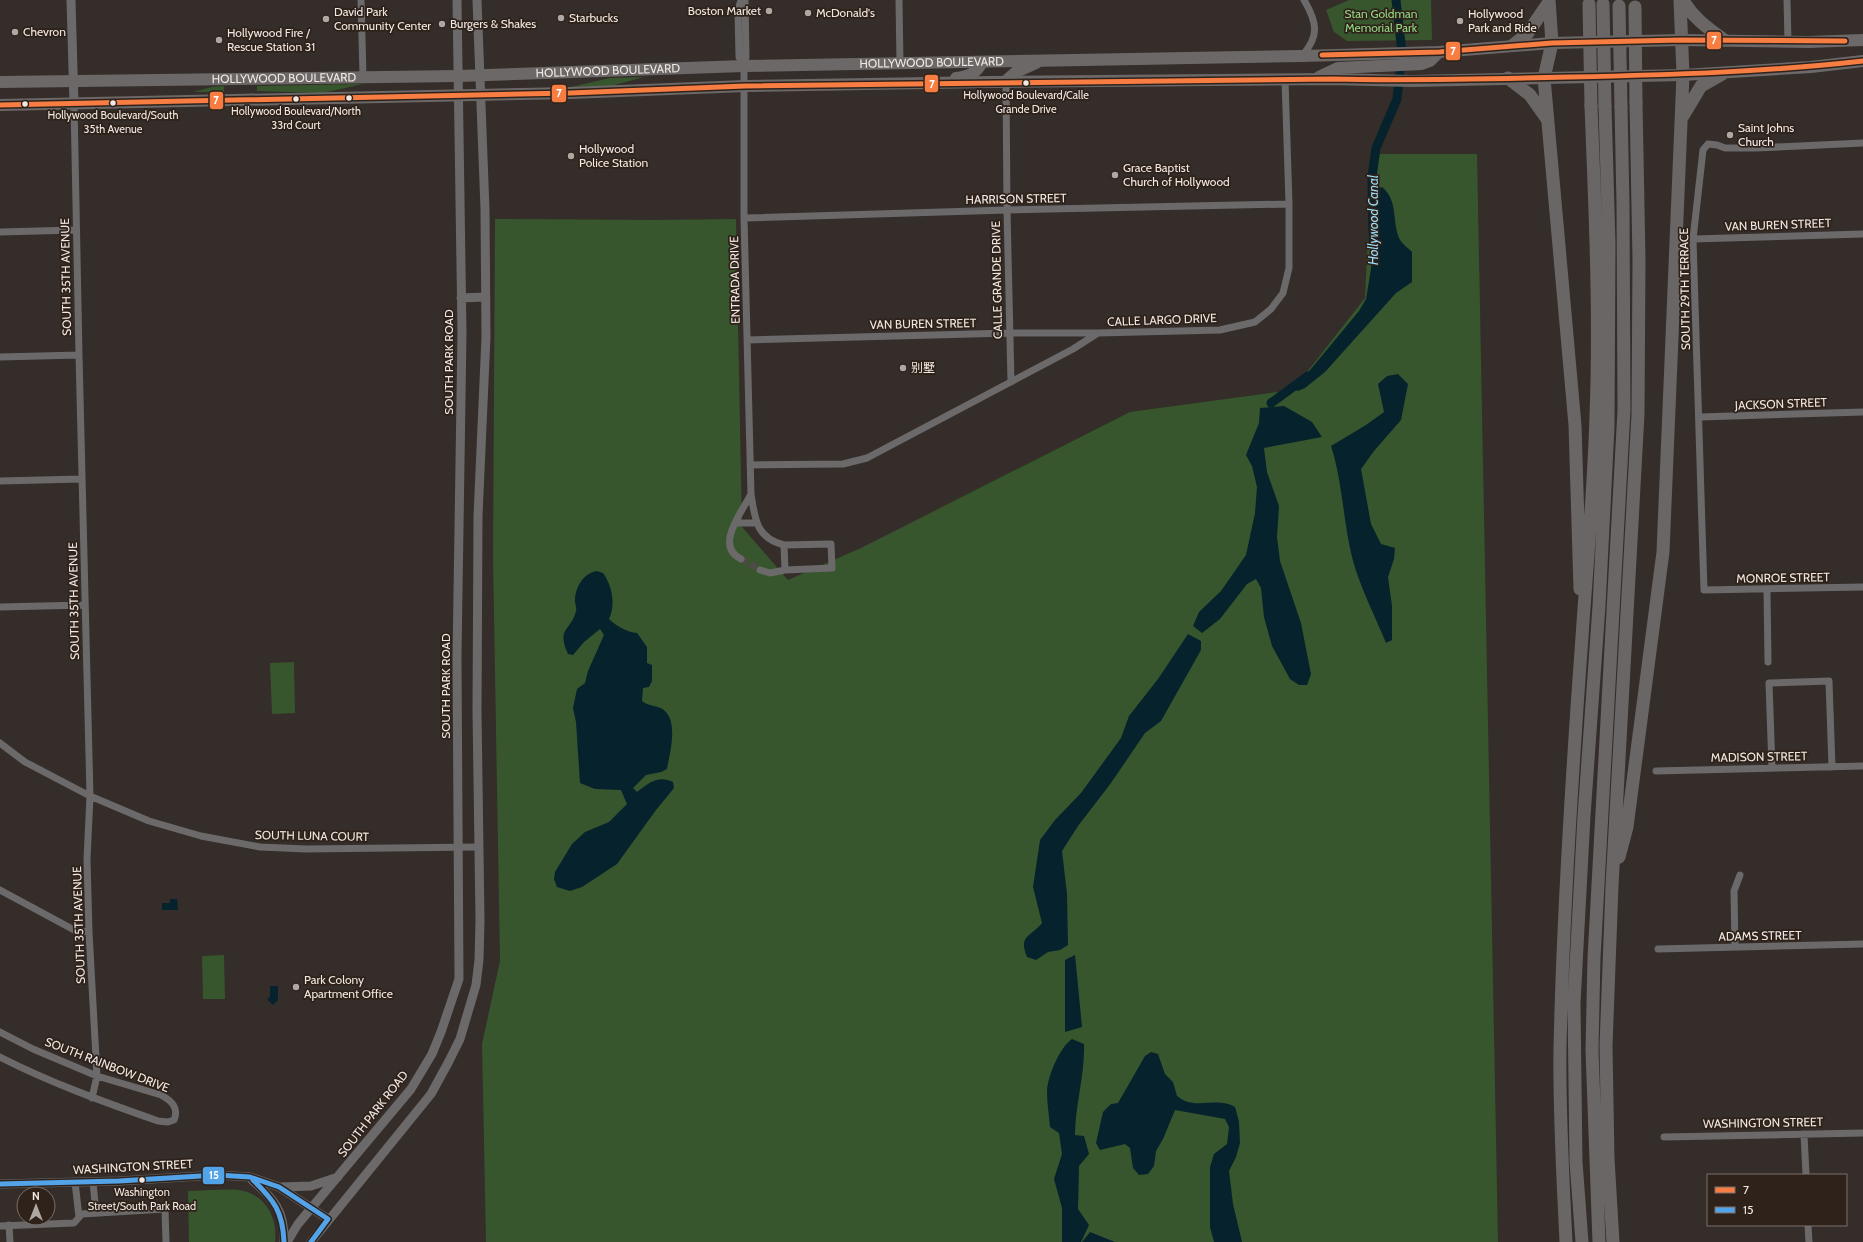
<svg xmlns="http://www.w3.org/2000/svg" width="1863" height="1242" font-family="Cabin,'Noto Sans SC',sans-serif">
<style>
.green{fill:#37562d}
.water{fill:#06222c}
.lines{fill:none;stroke-linecap:round;stroke-linejoin:round}
.canal{stroke:#06222c;stroke-width:9}
.minor-tunnel{stroke:#504945;stroke-width:7;stroke-dasharray:7 3.5;stroke-linecap:butt}
.minor{stroke:#6b696a;stroke-width:7}
.tertiary{stroke:#6b696a;stroke-width:9}
.primary{stroke:#6d696a;stroke-width:12}
.trunk{stroke:#6c6868;stroke-width:12}
.motorway{stroke:#6a6665;stroke-width:13}
.motorway-bridge{stroke:#6a6665;stroke-width:13}
.bus-1-casing{stroke:#2e221a;stroke-width:8}
.bus-2-casing{stroke:#2e221a;stroke-width:8}
.bus-1{stroke:#f77d43;stroke-width:5}
.bus-2{stroke:#53a3e8;stroke-width:5}
.poi-dot{fill:#afa7a2;stroke:#2e221a;stroke-width:1.5}
.bus-dot{fill:#f1e8e3;stroke:#2e221a;stroke-width:1.5}
.labels{text-anchor:middle;stroke-width:3.5;stroke-linejoin:round;paint-order:stroke}
.bus-label{font-size:11px;fill:#f1e8e3;stroke:#2e221a}
.poi-label{font-size:12px;fill:#f1e8e3;stroke:#2e221a;text-anchor:start}
.park-label{font-size:12px;fill:#93d883;stroke:#2e221a}
.street-label{font-size:12px;fill:#f1e8e3;stroke:#2e221a}
.water-label{font-size:13px;font-style:italic;fill:#98defb;stroke:#2e221a}
.line-badge{stroke:#2e221a;stroke-width:1.5}
.badge-label{font-size:11px;text-anchor:middle;font-weight:bold;fill:#fff}
</style>
<rect width="100%" height="100%" fill="#342d29"/>
<path class="green" d="M 1349,0 L 1431,0 L 1432,40 L 1347,41 L 1334,32 L 1326,10 Z
M 644,77 L 611,86 L 571,87 L 610,78 Z
M 363,84 L 323,93 L 257,91 L 257,86 Z
M 224,86 L 224,92 L 193,92 L 212,87 Z
M 1372,154 L 1477,154 L 1498,1242 L 486,1242 L 482,1044 L 500,961 L 493,558 L 495,219 L 655,220 L 736,219 L 742,527 L 788,580 L 861,548 L 1130,412 L 1293,390 L 1365,298 Z
M 294,662 L 295,713 L 272,714 L 270,663 Z
M 224,955 L 225,999 L 203,999 L 202,956 Z
M 211,1190 C 220,1190 230,1189 239,1190 C 265,1194 278,1217 275,1242 L 189,1242 L 188,1191 Z"/>
<path class="water" d="M 1382,187 C 1398,200 1392,220 1399,238 C 1401,243 1408,248 1412,252 L 1412,282 L 1396,293 L 1325,372 L 1305,388 L 1298,391 L 1296,390 L 1296,387 L 1359,311 L 1366,299 L 1371,269 L 1375,190 Z
M 1398,374 L 1408,384 L 1401,420 L 1374,451 L 1361,469 L 1371,524 L 1381,544 L 1395,548 L 1394,559 L 1388,577 L 1392,606 L 1392,640 L 1386,643 C 1375,616 1361,589 1353,561 C 1343,523 1343,483 1331,446 L 1366,425 L 1384,412 L 1378,384 L 1387,376 Z
M 1284,406 L 1312,422 L 1322,437 L 1264,448 L 1267,472 L 1279,506 L 1277,537 L 1280,561 L 1301,623 L 1311,674 L 1307,685 L 1299,685 L 1290,679 L 1272,646 L 1264,617 L 1261,588 L 1256,579 L 1247,584 L 1220,619 L 1202,633 L 1193,626 L 1199,612 L 1221,591 L 1246,555 L 1255,513 L 1257,487 L 1252,466 L 1246,455 L 1259,423 L 1260,408 Z
M 597,571 L 603,573 C 612,585 616,605 609,619 C 616,626 627,632 637,633 L 647,647 L 647,663 L 652,665 L 652,681 L 649,687 L 643,688 L 642,701 C 649,707 659,705 665,711 C 678,724 670,752 667,769 L 661,772 L 646,775 L 633,788 L 637,792 C 649,783 658,775 673,782 L 674,788 L 656,810 L 617,864 L 582,887 L 570,891 L 557,887 L 554,879 L 555,872 L 572,844 L 585,832 L 609,822 L 627,804 L 621,790 L 595,789 L 580,783 L 576,722 L 573,708 L 577,689 L 585,683 L 588,671 L 604,635 L 600,629 L 584,642 L 573,655 L 568,654 C 556,628 571,631 576,611 C 577,607 575,605 575,601 C 575,588 583,573 597,571 Z
M 1188,634 L 1201,641 L 1201,650 L 1161,721 L 1145,733 L 1111,783 L 1078,826 L 1062,851 L 1067,894 L 1068,945 L 1060,950 L 1048,952 L 1036,960 L 1027,957 C 1018,935 1031,937 1042,923 L 1033,887 L 1040,840 L 1055,820 L 1081,793 L 1121,738 L 1129,716 L 1158,679 Z
M 170,899 L 177,899 L 178,910 L 162,910 L 162,903 L 170,903 Z
M 1075,955 L 1082,1027 L 1065,1032 L 1065,960 Z
M 270,986 L 278,986 L 278,1000 L 273,1005 L 267,999 L 270,997 Z
M 1072,1039 L 1084,1044 C 1085,1075 1075,1105 1075,1135 L 1084,1136 L 1089,1154 L 1079,1166 L 1078,1209 L 1089,1225 L 1081,1242 L 1062,1242 L 1062,1208 L 1054,1179 L 1062,1154 L 1059,1133 L 1050,1127 C 1049,1115 1047,1103 1047,1092 C 1047,1077 1060,1047 1072,1039 Z
M 1151,1052 L 1158,1054 L 1165,1074 L 1173,1082 L 1177,1096 C 1180,1098 1184,1101 1188,1102 C 1204,1106 1221,1098 1235,1107 L 1239,1122 L 1240,1143 L 1236,1157 L 1229,1171 L 1233,1204 L 1242,1242 L 1214,1242 L 1210,1227 L 1210,1167 L 1214,1154 L 1227,1144 L 1229,1127 L 1225,1119 L 1175,1110 L 1163,1139 L 1156,1151 L 1154,1166 L 1148,1174 L 1139,1175 L 1133,1168 L 1130,1148 L 1125,1144 L 1100,1150 L 1096,1143 L 1103,1112 L 1111,1104 L 1118,1103 L 1145,1056 Z
M 1090,1232 L 1115,1242 L 1082,1242 Z"/>
<g class="lines">
<path class="canal" d="M 1373,244 L 1372,177 L 1376,148 L 1397,99 L 1402,52 L 1396,0
M 1271,403 L 1308,376"/>
<path class="minor-tunnel" d="M 741,559 L 760,570"/>
<path class="minor" d="M 361,0 L 363,76
M 741,0 L 738,10 L 739,57 L 744,66
M 745,0 L 746,57 L 744,66 L 744,218 L 751,494 C 755,519 756,538 784,545
M 899,0 L 900,63
M 1787,0 L 1788,42
M 1302,56 C 1320,36 1317,22 1304,0
M 1006,81 L 1007,210 L 1011,382
M 74,104 L 79,355 L 90,796 L 87,859 L 89,932 L 97,1076 L 92,1098
M 1863,143 L 1756,148 L 1725,148 L 1717,145 L 1708,144 L 1703,150 L 1693,239 L 1704,590 L 1863,587
M 744,218 L 1007,210 L 1289,204
M 0,232 L 76,230
M 1693,239 L 1863,234
M 747,340 L 1010,333 L 1098,333
M 0,357 L 79,355
M 1700,417 L 1863,412
M 750,465 L 843,464 L 867,458 L 1073,349 L 1098,333 L 1220,330 L 1255,322 L 1271,309 L 1283,293 L 1289,268 L 1289,204 L 1285,79
M 0,481 L 82,479
M 736,523 L 756,523
M 741,559 C 714,546 742,512 751,494
M 760,570 L 770,573 L 785,570 L 832,568 L 831,544 L 784,545 L 785,570
M 1767,590 L 1768,662
M 0,607 L 85,605
M 0,743 L 25,762 L 90,796 L 149,821 L 201,836 L 260,847 L 306,849 L 478,847
M 1772,768 L 1769,683 L 1829,681 L 1832,767
M 1656,771 L 1863,766
M 0,890 L 76,931 L 89,932
M 1735,947 L 1734,891 L 1740,875
M 1658,949 L 1863,944
M 0,1032 L 33,1049 L 97,1076 L 161,1095 C 172,1101 179,1108 174,1120 L 168,1122 L 158,1121 C 104,1102 51,1083 0,1057
M 1804,1134 L 1806,1175
M 1664,1137 L 1863,1133
M 75,1182 L 79,1217
M 93,1182 L 96,1213
M 9,1225 L 10,1242
M 1808,1225 L 1809,1242
M 0,1226 L 74,1223 L 82,1214 L 165,1209 L 166,1242"/>
<path class="tertiary" d="M 71,0 L 74,104
M 461,298 L 485,297
M 252,1180 C 274,1199 285,1211 284,1242
M 0,1184 L 119,1181 L 217,1175 L 250,1177 L 279,1187 L 328,1219
M 280,1187 L 311,1186 L 338,1177
M 287,1242 L 298,1224 L 411,1089 L 432,1054 L 441,1032 L 459,979 L 457,657 L 462,333 L 457,0
M 311,1242 L 431,1094 L 448,1063 L 460,1039 L 476,985 L 479,960 L 480,920 L 477,711 L 478,516 L 486,337 L 485,209 L 477,0"/>
<path class="primary" d="M 1681,40 L 1809,42 L 1863,40
M 1683,75 L 1811,67 L 1863,61"/>
<g class="trunk">
<path d="M 1319,77 L 1338,68 L 1422,64 L 1430,61 L 1439,52"/>
<path d="M 956,78 C 969,76 977,73 982,62"/>
<path d="M 1006,81 L 1016,72 L 1036,63"/>
<path id="s1" d="M 0,82 L 458,76 L 744,66 L 1302,56 L 1439,52 L 1552,43 L 1681,40"/>
<path d="M 0,105 L 570,93 L 745,86 L 989,82 L 1332,79 L 1412,81 L 1683,75"/>
</g>
<path class="motorway" d="M 1549,0 L 1552,43 L 1544,78 L 1575,425 L 1580,589
M 1683,0 C 1693,18 1708,28 1724,40
M 1513,45 L 1527,34 L 1549,2
M 1508,78 L 1530,95 L 1547,119
M 1683,116 L 1701,86 L 1722,74
M 1619,857 L 1627,827 L 1663,552 L 1683,75 L 1680,0
M 1566,1242 C 1563,1178 1559,1112 1560,1048 C 1563,911 1572,774 1582,637 C 1587,563 1594,489 1596,415 C 1600,312 1595,209 1591,106
M 1582,1242 L 1576,1162 L 1574,1003 L 1584,816 L 1599,606 L 1608,427 L 1609,244 L 1605,106
M 1599,1242 L 1592,1050 L 1594,958 L 1624,410 L 1623,204 L 1621,107
M 1613,1242 L 1608,1159 L 1606,1046 L 1612,886 L 1638,414 L 1639,260 L 1636,102"/>
<path class="motorway-bridge" d="M 1589,4 L 1591,106
M 1603,4 L 1605,106
M 1619,6 L 1621,107
M 1635,7 L 1636,102"/>
<defs>
<path id="bus-1" d="M 1322,55 L 1439,52 L 1552,43 L 1681,40 L 1845,41
M 0,105 L 570,93 L 745,86 L 1332,79 C 1412,81 1491,79 1571,77 C 1668,75 1766,72 1863,61"/>
<path id="bus-2" d="M 253,1180 C 274,1200 283,1212 284,1242
M 0,1184 L 119,1181 L 217,1175 L 250,1177 L 279,1187 L 328,1219 L 311,1242"/>
</defs>
<use href="#bus-1" class="bus-1-casing"/>
<use href="#bus-2" class="bus-2-casing"/>
<use href="#bus-1" class="bus-1"/>
<use href="#bus-2" class="bus-2"/>
</g>
<g class="poi-dot">
<circle cx="769" cy="11" r="4"/>
<circle cx="808" cy="13" r="4"/>
<circle cx="561" cy="18" r="4"/>
<circle cx="326" cy="19" r="4"/>
<circle cx="1460" cy="21" r="4"/>
<circle cx="442" cy="24" r="4"/>
<circle cx="15" cy="32" r="4"/>
<circle cx="219" cy="40" r="4"/>
<circle cx="1730" cy="135" r="4"/>
<circle cx="571" cy="156" r="4"/>
<circle cx="1115" cy="175" r="4"/>
<circle cx="903" cy="368" r="4"/>
<circle cx="296" cy="987" r="4"/>
</g>
<g class="bus-dot">
<circle cx="1026" cy="83" r="3.5"/>
<circle cx="349" cy="98" r="3.5"/>
<circle cx="296" cy="99" r="3.5"/>
<circle cx="113" cy="103" r="3.5"/>
<circle cx="25" cy="104" r="3.5"/>
<circle cx="142" cy="1180" r="3.5"/>
</g>
<g class="labels">
<g class="bus-label">
<text x="1026" y="99">Hollywood Boulevard/Calle<tspan x="1026" dy="14">Grande Drive</tspan></text>
<text x="296" y="115">Hollywood Boulevard/North<tspan x="296" dy="14">33rd Court</tspan></text>
<text x="113" y="119">Hollywood Boulevard/South<tspan x="113" dy="14">35th Avenue</tspan></text>
<text x="142" y="1196">Washington<tspan x="142" dy="14">Street/South Park Road</tspan></text>
</g>
<g class="poi-label">
<text x="761" y="15" text-anchor="end">Boston Market</text>
<text x="334" y="16">David Park<tspan x="334" dy="14">Community Center</tspan></text>
<text x="816" y="17">McDonald's</text>
<text x="1468" y="18">Hollywood<tspan x="1468" dy="14">Park and Ride</tspan></text>
<text x="569" y="22">Starbucks</text>
<text x="450" y="28">Burgers &amp; Shakes</text>
<text x="23" y="36">Chevron</text>
<text x="227" y="37">Hollywood Fire /<tspan x="227" dy="14">Rescue Station 31</tspan></text>
<text x="1738" y="132">Saint Johns<tspan x="1738" dy="14">Church</tspan></text>
<text x="579" y="153">Hollywood<tspan x="579" dy="14">Police Station</tspan></text>
<text x="1123" y="172">Grace Baptist<tspan x="1123" dy="14">Church of Hollywood</tspan></text>
<text x="911" y="372">别墅</text>
<text x="304" y="984">Park Colony<tspan x="304" dy="14">Apartment Office</tspan></text>
</g>
<g class="park-label">
<text x="1381" y="18">Stan Goldman<tspan x="1381" dy="14">Memorial Park</tspan></text>
</g>
<g class="street-label">
<text dy="4" stroke="none"><textPath href="#s1" startOffset="932">HOLLYWOOD BOULEVARD</textPath></text>
<text dy="4" stroke="none"><textPath href="#s1" startOffset="608">HOLLYWOOD BOULEVARD</textPath></text>
<text dy="4" stroke="none"><textPath href="#s1" startOffset="284">HOLLYWOOD BOULEVARD</textPath></text>
<text transform="translate(1016 199) rotate(-1)" y="4">HARRISON STREET</text>
<text transform="translate(1778 225) rotate(-2)" y="4">VAN BUREN STREET</text>
<text transform="translate(66 277) rotate(-91)" y="4">SOUTH 35TH AVENUE</text>
<text transform="translate(735 280) rotate(-91)" y="4">ENTRADA DRIVE</text>
<text transform="translate(997 280) rotate(-91)" y="4">CALLE GRANDE DRIVE</text>
<text transform="translate(1685 289) rotate(-91)" y="4">SOUTH 29TH TERRACE</text>
<text transform="translate(1162 320) rotate(-2)" y="4">CALLE LARGO DRIVE</text>
<text transform="translate(923 324) rotate(-1)" y="4">VAN BUREN STREET</text>
<text transform="translate(449 362) rotate(-90)" y="4">SOUTH PARK ROAD</text>
<text transform="translate(1781 404) rotate(-2)" y="4">JACKSON STREET</text>
<text transform="translate(1783 578) rotate(-1)" y="4">MONROE STREET</text>
<text transform="translate(74 601) rotate(-91)" y="4">SOUTH 35TH AVENUE</text>
<text transform="translate(446 686) rotate(-90)" y="4">SOUTH PARK ROAD</text>
<text transform="translate(1759 757) rotate(-1)" y="4">MADISON STREET</text>
<text transform="translate(312 836) rotate(1)" y="4">SOUTH LUNA COURT</text>
<text transform="translate(79 925) rotate(-92)" y="4">SOUTH 35TH AVENUE</text>
<text transform="translate(1760 936) rotate(-1)" y="4">ADAMS STREET</text>
<text transform="translate(107 1065) rotate(21)" y="4">SOUTH RAINBOW DRIVE</text>
<text transform="translate(373 1114) rotate(-52)" y="4">SOUTH PARK ROAD</text>
<text transform="translate(1763 1123) rotate(-1)" y="4">WASHINGTON STREET</text>
<text transform="translate(133 1167) rotate(-3)" y="4">WASHINGTON STREET</text>
</g>
<g class="water-label">
<text transform="translate(1373 220) rotate(-90)" y="5">Hollywood Canal</text>
</g>
</g>
<g class="line-badge">
<rect x="1706" y="31" width="16" height="19" rx="4" fill="#f77d43"/>
<rect x="1445" y="41" width="16" height="20" rx="4" fill="#f77d43"/>
<rect x="924" y="74" width="15" height="19" rx="4" fill="#f77d43"/>
<rect x="551" y="84" width="16" height="19" rx="4" fill="#f77d43"/>
<rect x="209" y="91" width="15" height="19" rx="4" fill="#f77d43"/>
<rect x="202" y="1166" width="23" height="19" rx="4" fill="#53a3e8"/>
</g>
<g class="badge-label">
<text x="1714" y="44">7</text>
<text x="1453" y="55">7</text>
<text x="932" y="88">7</text>
<text x="559" y="97">7</text>
<text x="216" y="104">7</text>
<text x="214" y="1179">15</text>
</g>
<rect x="1707" y="1174" width="140" height="52" fill="#2e221a" stroke="#7c716a"/>
<rect x="1715" y="1187" width="20" height="6" fill="#f77d43" stroke="#7c716a"/>
<text x="1743" y="1194" font-size="12" fill="#f1e8e3">7</text>
<rect x="1715" y="1207" width="20" height="6" fill="#53a3e8" stroke="#7c716a"/>
<text x="1743" y="1214" font-size="12" fill="#f1e8e3">15</text>
<g transform="translate(36 1206)"><circle r="19" fill="#2e221a" stroke="#7c716a"/>
<path d="M0-3L7 15L0 10L-7 15Z" fill="#afa7a2"/>
<text y="-6" font-size="11" font-weight="bold" text-anchor="middle" fill="#f1e8e3">N</text>
</g>
</svg>
